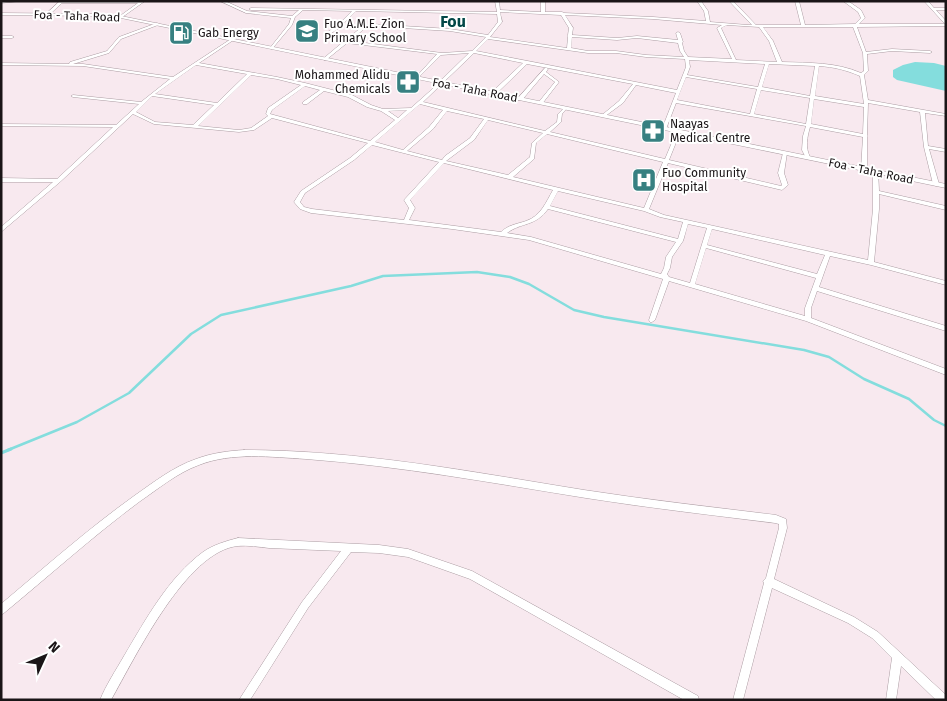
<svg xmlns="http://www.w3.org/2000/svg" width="947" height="701" font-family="'Fira Sans',sans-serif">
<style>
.water{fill:#84dddd}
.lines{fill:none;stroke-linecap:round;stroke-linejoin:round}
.stream-far1{stroke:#84dddd;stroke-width:2.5}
.stream{stroke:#84dddd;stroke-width:3}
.minor-casing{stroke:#ac9da3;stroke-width:1}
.tertiary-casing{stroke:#ac9da3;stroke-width:1}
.minor{fill:#fff;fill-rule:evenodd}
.tertiary{fill:#fff;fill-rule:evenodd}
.labels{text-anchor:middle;stroke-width:4;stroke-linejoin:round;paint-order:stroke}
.far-street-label{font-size:12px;fill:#1a1517;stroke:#fff}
.far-poi-label{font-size:12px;fill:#1a1517;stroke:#fff;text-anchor:start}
.far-district-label{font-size:16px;font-weight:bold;fill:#034747;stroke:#fff}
</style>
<rect width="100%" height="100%" fill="#f8e9ef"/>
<path class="water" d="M 915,62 L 934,63 L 946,66 L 946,91 L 897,80 L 893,77 L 893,70 L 903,65 Z"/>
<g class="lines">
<path class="stream-far1" d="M 8,450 L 77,422 L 129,393 L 191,334 L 221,315 L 351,286 L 383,276 L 477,272 L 510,277 L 529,284 L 574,310 L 604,317 L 804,350 L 829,357 L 864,379 L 909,399 L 934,420 L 946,426"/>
<path class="stream" d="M 1,453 L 11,449"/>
<defs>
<path id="minor" d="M 1,1 L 21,1 L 1,3 Z
M 60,1 L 145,1 L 121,18 L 119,17 L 120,16 L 138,3 L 62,3 L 49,15 L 47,15 L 47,13 Z
M 220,1 L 225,1 L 247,11 L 292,16 L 299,10 L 251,10 L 249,9 L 251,8 L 497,12 L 495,1 L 499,1 L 500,10 L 541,12 L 541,1 L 545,1 L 545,12 L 562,12 L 564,13 L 653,17 L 706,21 L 704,11 L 697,1 L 701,1 L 708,11 L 710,22 L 748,25 L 752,25 L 729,1 L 733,1 L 756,25 L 801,25 L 795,1 L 799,1 L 805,25 L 855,24 L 861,18 L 858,12 L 843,1 L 848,1 L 861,10 L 865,18 L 859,24 L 945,24 L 924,1 L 928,1 L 934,8 L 946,8 L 946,10 L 936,10 L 946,21 L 946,26 L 857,27 L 866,52 L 892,49 L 930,51 L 932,52 L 930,53 L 892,51 L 867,54 L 868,71 L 864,75 L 868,100 L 946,114 L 946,116 L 925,113 L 928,146 L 946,149 L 946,152 L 929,149 L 939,184 L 936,186 L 933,184 L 924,147 L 920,112 L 868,103 L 867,135 L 868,136 L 867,137 L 867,169 L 864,171 L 861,169 L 863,137 L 810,127 C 807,138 805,147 810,157 L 808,158 L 806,158 L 802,150 L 803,136 L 806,126 L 676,103 L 666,129 L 662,130 L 662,129 L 676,93 L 636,85 L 623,103 L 604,117 L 602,116 L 602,115 L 619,101 L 633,84 L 527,64 L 496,94 L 492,94 L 492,92 L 523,63 L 474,53 L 423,102 L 545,131 L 557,122 L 558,114 L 565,107 L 567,108 L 562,114 L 561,122 L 550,132 L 665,159 L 673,140 L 674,131 L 676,130 L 678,131 L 677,140 L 669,160 L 781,186 L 782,185 L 778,173 L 783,153 L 787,152 L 787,153 L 784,173 L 788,185 L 782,190 L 668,163 L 649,209 L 664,215 L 868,260 L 873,209 L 873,171 L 876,169 L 878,170 L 879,191 L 946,206 L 946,210 L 879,194 L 879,209 L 874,262 L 946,281 L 946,285 L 871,265 L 830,256 L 819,287 L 946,326 L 946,331 L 817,291 L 811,308 L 811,318 L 946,369 L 946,375 L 806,321 L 669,281 L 655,320 L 652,322 L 650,322 L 649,320 L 663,279 L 529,240 L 452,229 L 311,213 L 300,209 L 294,202 L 301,191 L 350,158 L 368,143 L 272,118 L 254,130 L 239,132 L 154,124 L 133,114 L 60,182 L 1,232 L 1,227 L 53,182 L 1,182 L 1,178 L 57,179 L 113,127 L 1,126 L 1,124 L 116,125 L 139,104 L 73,97 L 71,96 L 73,95 L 141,102 L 170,79 L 83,66 L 1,65 L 1,63 L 69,64 L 70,62 L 107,51 L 119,37 L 157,23 L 159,24 L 158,25 L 121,39 L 109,53 L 73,64 L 83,64 L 173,77 L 231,39 L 233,40 L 232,41 L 199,63 L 277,77 L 305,83 L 352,95 L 371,105 L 383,109 L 411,108 L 429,92 L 469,53 L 441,55 L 417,79 L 416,79 L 416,77 L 437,54 L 347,43 L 326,60 L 324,60 L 324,58 L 343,42 L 336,41 L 326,37 L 326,33 L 337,26 L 352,11 L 303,10 L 295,17 L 292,25 L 272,49 L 270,48 L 289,24 L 291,18 L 246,13 ZM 356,11 L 497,14 L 498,22 L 488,35 L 450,29 L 371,24 L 363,26 L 346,40 L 338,39 L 329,35 L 330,34 L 339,28 ZM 500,12 L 561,15 L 569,28 L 568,35 L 567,36 L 568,37 L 567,48 L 490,37 L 502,22 ZM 565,15 L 653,19 L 722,25 L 717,28 L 732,59 L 688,57 L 684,51 L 682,43 L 683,42 L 680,33 L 678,32 L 676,33 L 678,40 L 637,36 L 617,38 L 572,35 L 573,28 ZM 727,25 L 759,27 L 769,41 L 777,62 L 736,60 L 721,28 ZM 371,26 L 450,31 L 486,37 L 472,51 L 442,53 L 350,41 L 365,28 ZM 763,27 L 853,27 L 863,53 L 864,71 L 861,73 C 836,62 809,63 782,62 L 773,41 ZM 572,37 L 617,40 L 637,38 L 678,43 L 680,51 L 684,57 L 646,55 L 616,51 L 588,51 L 571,48 ZM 488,39 L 588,53 L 616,53 L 646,57 L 685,59 L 686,67 L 677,90 L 476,51 ZM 689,60 L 765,64 L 758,87 L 687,75 L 690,67 ZM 769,64 L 815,66 L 810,96 L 762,87 ZM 196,65 L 247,74 L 217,103 L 155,94 ZM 819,66 C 834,67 846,70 860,76 L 864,104 L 815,96 ZM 251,75 L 277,79 L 301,85 L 268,108 L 266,114 L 268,116 L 251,128 L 239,130 L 198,126 ZM 686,77 L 757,89 L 750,114 L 677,100 ZM 305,86 L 320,90 L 303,102 L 303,104 L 307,104 L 324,91 L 348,97 L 367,107 L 381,111 L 395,120 L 370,141 L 270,114 L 272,110 ZM 761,90 L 810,98 L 806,124 L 754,114 ZM 152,96 L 214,105 L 193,125 L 155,122 L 136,112 ZM 814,99 L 864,107 L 863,134 L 811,124 ZM 420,104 L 443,110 L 429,127 L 403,150 L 375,142 ZM 407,110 L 398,118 L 388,111 ZM 447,111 L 484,119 L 470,138 L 445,156 L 442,160 L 407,151 L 433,129 ZM 488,120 L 543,133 L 532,143 L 530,157 L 508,175 L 446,161 L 474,140 ZM 547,134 L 663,162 L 644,208 L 513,177 L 534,159 L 536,143 ZM 372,145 L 439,162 L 404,200 L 409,208 L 404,220 L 312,209 L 304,207 L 300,202 L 305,193 L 354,160 ZM 444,163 L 553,190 C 546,202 541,216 526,221 C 517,224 508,225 501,232 L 409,220 L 415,208 L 410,200 ZM 558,191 L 644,211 L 660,217 L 683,222 L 678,239 L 550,206 ZM 548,209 L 676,242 L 666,257 L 664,268 L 661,274 L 531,237 L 507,233 C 522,222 535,227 548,209 ZM 688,224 L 707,228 L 690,283 L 669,277 L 667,274 L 670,268 L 672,257 L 683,241 ZM 712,229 L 825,255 L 817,274 L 707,245 ZM 706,248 L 816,278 L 805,308 L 805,316 L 695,284 Z
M 1,36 L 12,36 L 14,37 L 12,38 L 1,38 Z
M 545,68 L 547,68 L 548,69 L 546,72 L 559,82 L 542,104 L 538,103 L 555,82 L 544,74 L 522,100 L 518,100 L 518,98 Z
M 244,450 C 359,450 472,472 584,490 C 648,500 712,507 776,515 L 786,519 L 787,528 L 774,579 L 854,617 L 878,632 L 946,695 L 946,700 L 936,700 L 901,666 L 896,700 L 886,700 L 892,658 L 872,638 L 848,623 L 772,588 L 743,700 L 733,700 L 764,583 L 763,581 L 766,578 L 779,528 L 779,524 L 775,523 C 712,515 649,508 586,498 C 493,483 400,466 306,459 C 271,457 232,452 199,465 C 177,473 158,489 139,502 C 92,537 49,576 4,613 L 1,615 L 1,604 C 45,567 88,529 134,496 C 154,482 173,467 196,459 C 212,453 228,451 244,450 Z
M 238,538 L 379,545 L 408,549 L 472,571 L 698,696 L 699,700 L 684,700 L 470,579 L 408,557 L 379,553 L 351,552 L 308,608 L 250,700 L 239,700 L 302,602 L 341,551 C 317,550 293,549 269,548 C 259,547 248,545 238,546 C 186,551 135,658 111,700 L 100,700 C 106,685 116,670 124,656 C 146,619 168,578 203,552 C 213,545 226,541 238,538 Z"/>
<path id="tertiary" d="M 1,13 L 94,14 L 121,16 L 946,184 L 946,188 L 121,18 L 94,16 L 1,15 Z"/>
</defs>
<use href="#minor" class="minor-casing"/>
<use href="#tertiary" class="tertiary-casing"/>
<use href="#minor" class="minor"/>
<use href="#tertiary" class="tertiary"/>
</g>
<defs>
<symbol id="school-square" viewBox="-11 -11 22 22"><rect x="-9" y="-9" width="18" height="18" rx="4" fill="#378081" stroke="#fff"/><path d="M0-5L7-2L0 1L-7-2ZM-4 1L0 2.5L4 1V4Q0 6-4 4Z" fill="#fff"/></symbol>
<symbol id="fuel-square" viewBox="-11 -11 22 22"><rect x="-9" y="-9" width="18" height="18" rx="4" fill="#378081" stroke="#fff"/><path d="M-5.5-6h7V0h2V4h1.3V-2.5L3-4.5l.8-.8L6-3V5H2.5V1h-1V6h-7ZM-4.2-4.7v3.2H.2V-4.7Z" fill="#fff"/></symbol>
<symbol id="pharmacy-square" viewBox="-11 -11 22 22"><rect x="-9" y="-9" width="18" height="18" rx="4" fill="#378081" stroke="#fff"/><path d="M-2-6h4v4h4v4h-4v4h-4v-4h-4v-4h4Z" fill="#fff"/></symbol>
<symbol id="hospital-square" viewBox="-11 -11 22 22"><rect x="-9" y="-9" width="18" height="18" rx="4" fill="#378081" stroke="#fff"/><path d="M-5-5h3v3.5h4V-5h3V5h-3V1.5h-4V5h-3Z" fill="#fff"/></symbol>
</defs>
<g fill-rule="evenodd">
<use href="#school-square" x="293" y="17" width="28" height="28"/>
<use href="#fuel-square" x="167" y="19" width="28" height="28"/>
<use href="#pharmacy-square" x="394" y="68" width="28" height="28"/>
<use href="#pharmacy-square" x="639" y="117" width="28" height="28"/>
<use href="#hospital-square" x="630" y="166" width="28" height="28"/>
</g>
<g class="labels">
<g class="far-street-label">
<text transform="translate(77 16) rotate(2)" y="4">Foa - Taha Road</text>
<text transform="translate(475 90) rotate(11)" y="4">Foa - Taha Road</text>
<text transform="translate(871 171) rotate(12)" y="4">Foa - Taha Road</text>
</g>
<g class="far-poi-label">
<text x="324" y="28">Fuo A.M.E. Zion<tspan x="324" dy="14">Primary School</tspan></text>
<text x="198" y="37">Gab Energy</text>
<text x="390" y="79" text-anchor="end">Mohammed Alidu<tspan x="390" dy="14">Chemicals</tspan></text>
<text x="670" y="128">Naayas<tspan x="670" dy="14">Medical Centre</tspan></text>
<text x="662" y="177">Fuo Community<tspan x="662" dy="14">Hospital</tspan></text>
</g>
<g class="far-district-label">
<text x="453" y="27">Fou</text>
</g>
</g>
<rect width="947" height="701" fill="none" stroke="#1a1517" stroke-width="5"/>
<g transform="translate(45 656) rotate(46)" stroke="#ffffff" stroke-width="4" paint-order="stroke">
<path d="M0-4L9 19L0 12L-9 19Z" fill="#1a1517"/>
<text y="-8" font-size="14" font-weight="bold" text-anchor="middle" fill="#1a1517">N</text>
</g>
</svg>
